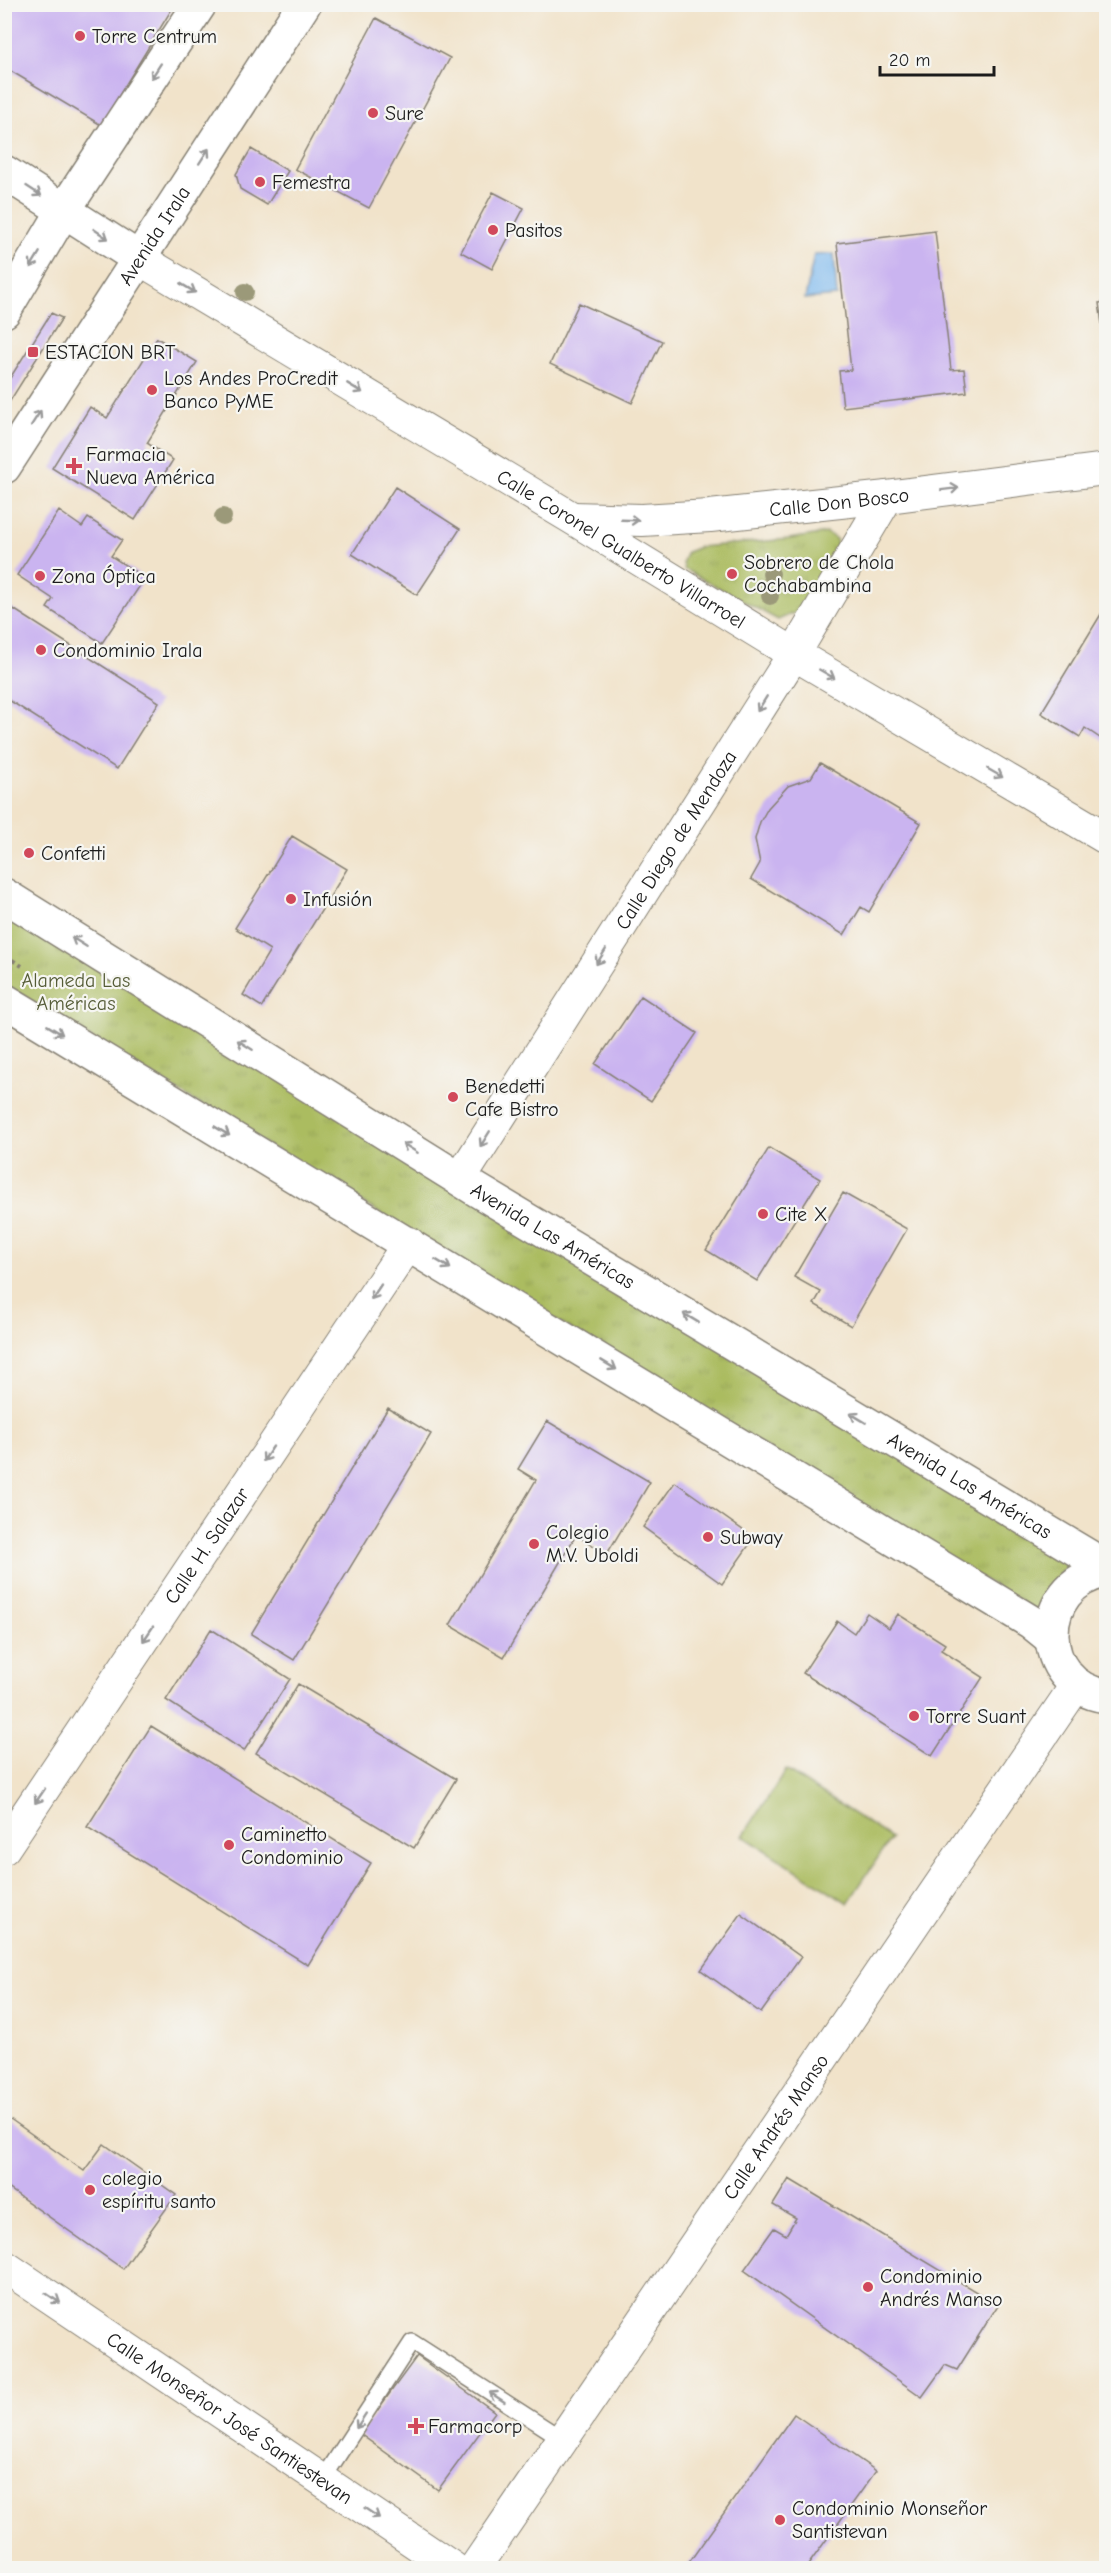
<svg xmlns="http://www.w3.org/2000/svg" width="1111" height="2573" font-family="'Comic Neue',sans-serif">
<style>
.grass{fill:url(#grass-tufts);stroke:#646c3e;stroke-width:1.5}
.pitch{fill:#abbc60;stroke:#646c3e;stroke-width:1.5}
.water{fill:#7bb8ee;stroke:#4c6a85;stroke-width:1.5}
.building{fill:#cab4f0}
.lines{fill:none;stroke-linecap:round;stroke-linejoin:round}
.lane-casing{stroke:#868073;stroke-width:18}
.street-casing{stroke:#868073;stroke-width:34}
.secondary-casing{stroke:#868073;stroke-width:36}
.path{stroke:#868073;stroke-width:4;stroke-dasharray:4.5 4.5;stroke-linecap:butt}
.lane{stroke:#fff;stroke-width:15}
.street{stroke:#fff;stroke-width:32}
.secondary{stroke:#fff;stroke-width:33}
.tree{fill:#9b9979}
.oneway{stroke:#999}
.poi-dot{fill:#d1495b;stroke:#f6f6f2;stroke-width:2}
.labels{text-anchor:middle;stroke-width:4.5;stroke-linejoin:round;paint-order:stroke}
.poi-label{font-size:20px;fill:#1c1c1c;stroke:#f6f6f2;text-anchor:start}
.street-label{font-size:20px;fill:#1c1c1c;stroke:#f6f6f2}
.park-label{font-size:20px;fill:#555c37;stroke:#f6f6f2}
</style>
<defs>
<pattern id="grass-tufts" width="24" height="20" patternUnits="userSpaceOnUse" patternTransform="scale(1.5)"><rect width="24" height="20" fill="#abbc60"/><path d="M3 7l-1-3M5 7V3M7 7l1-3M15 17l-1-3M17 17v-4M19 17l1-3" fill="none" stroke="#93a153"/></pattern>
</defs>
<rect width="100%" height="100%" fill="#f6f6f2"/>
<filter id="ink" filterUnits="userSpaceOnUse"><feTurbulence type="fractalNoise" baseFrequency=".0167" numOctaves="2"/><feDisplacementMap in="SourceGraphic" scale="12" xChannelSelector="R" yChannelSelector="G"/><feConvolveMatrix kernelMatrix="1 2 1 2 8 2 1 2 1" color-interpolation-filters="sRGB"/></filter>
<filter id="wash" filterUnits="userSpaceOnUse"><feTurbulence type="fractalNoise" baseFrequency=".008" numOctaves="4" result="noise"/><feDisplacementMap in="SourceGraphic" scale="24" xChannelSelector="R" yChannelSelector="G"/><feGaussianBlur stdDeviation="1.35" result="paint"/><feColorMatrix in="noise" values="0 0 0 0 0 0 0 0 0 0 0 0 0 0 0 0 0 1.4 0 .05"/><feComposite in="paint" operator="in"/></filter>
<g filter="url(#wash)">
<rect width="100%" height="100%" fill="#f1e3ca"/>
<path class="grass" d="M 827,533 L 836,539 L 838,551 L 801,610 L 778,620 L 684,569 L 683,561 L 687,552 L 699,547 L 789,539 Z
M 4,909 L 1073,1557 L 1047,1592 L 1040,1614 L 5,986 Z"/>
<path class="pitch" d="M 786,1770 L 891,1838 L 848,1903 L 743,1836 Z"/>
<path class="water" d="M 834,254 L 837,296 L 805,299 L 814,255 Z"/>
<g id="blocks">
<path class="building" d="M 4,4 L 175,4 L 101,125 L 4,67 Z
M 376,18 L 450,58 L 369,208 L 295,169 Z
M 251,149 L 288,171 L 267,205 L 240,189 L 236,174 Z
M 493,192 L 524,208 L 492,269 L 461,252 Z
M 935,231 L 951,370 L 964,369 L 967,392 L 843,407 L 839,371 L 851,370 L 837,243 Z
M 1106,302 L 1106,345 L 1105,345 L 1099,303 Z
M 579,303 L 662,341 L 632,403 L 550,364 Z
M 51,313 L 62,318 L 5,409 L 5,386 Z
M 157,338 L 197,362 L 147,443 L 173,460 L 135,520 L 52,468 L 90,407 L 107,418 Z
M 395,487 L 460,529 L 417,595 L 352,554 Z
M 59,511 L 82,527 L 88,518 L 122,540 L 111,556 L 145,578 L 102,643 L 47,608 L 53,599 L 17,575 Z
M 4,603 L 159,702 L 117,769 L 4,697 Z
M 1106,606 L 1106,742 L 1085,728 L 1080,737 L 1041,713 Z
M 820,763 L 921,823 L 869,912 L 861,907 L 844,935 L 751,879 L 760,863 L 755,839 L 760,822 L 768,808 L 788,786 L 811,778 Z
M 292,836 L 347,869 L 262,1007 L 243,995 L 270,950 L 235,928 Z
M 641,996 L 697,1033 L 651,1101 L 595,1064 Z
M 769,1148 L 820,1179 L 757,1281 L 706,1250 Z
M 843,1193 L 907,1229 L 851,1326 L 814,1304 L 821,1292 L 794,1277 Z
M 388,1408 L 431,1434 L 294,1660 L 251,1634 Z
M 547,1421 L 650,1482 L 607,1554 L 576,1535 L 504,1657 L 450,1625 L 536,1480 L 518,1469 Z
M 675,1482 L 754,1538 L 722,1584 L 643,1527 Z
M 867,1613 L 889,1628 L 898,1614 L 945,1644 L 941,1650 L 983,1677 L 932,1756 L 803,1673 L 837,1621 L 854,1633 Z
M 211,1629 L 290,1679 L 244,1751 L 166,1700 Z
M 298,1684 L 456,1779 L 414,1848 L 256,1753 Z
M 151,1726 L 371,1863 L 308,1965 L 87,1827 Z
M 741,1914 L 801,1957 L 761,2013 L 701,1970 Z
M 6,2116 L 84,2171 L 104,2144 L 176,2195 L 123,2269 L 4,2185 Z
M 789,2179 L 998,2305 L 957,2370 L 945,2365 L 922,2397 L 744,2270 L 774,2228 L 786,2235 L 796,2218 L 773,2205 Z
M 417,2356 L 495,2412 L 438,2490 L 360,2434 Z
M 794,2414 L 876,2471 L 806,2568 L 685,2568 Z"/>
</g>
</g>
<g filter="url(#ink)">
<use href="#blocks" fill-opacity="0" stroke="#868073" stroke-width="1.5"/>
<g class="lines">
<defs>
<path id="lane" d="M 323,2479 L 412,2342 L 564,2440"/>
<g id="street">
<path id="s1" d="M 138,258 L 572,518 L 794,654 L 1106,838"/>
<path id="s2" d="M 573,518 L 642,520 L 710,516 L 887,497 L 1106,469"/>
<path id="s3" d="M 460,1179 L 794,654 L 887,497"/>
<path id="s4" d="M 4,1848 L 409,1243"/>
<path id="s5" d="M 4,2266 L 453,2568"/>
<path id="s6" d="M 475,2568 L 1077,1684"/>
</g>
<g id="secondary">
<path d="M 4,172 L 138,258"/>
<path d="M 4,311 L 64,210 L 200,4"/>
<path id="s7" d="M 4,467 L 304,4"/>
<path id="s8" d="M 4,895 L 477,1190 L 1106,1567"/>
<path d="M 4,1000 L 1031,1622 L 1052,1639"/>
<path d="M 1106,1571 C 1033,1584 1035,1686 1106,1696"/>
</g>
</defs>
<use href="#lane" class="lane-casing"/>
<use href="#street" class="street-casing"/>
<use href="#secondary" class="secondary-casing"/>
<path class="path" d="M 4,955 L 22,966"/>
<use href="#lane" class="lane"/>
<use href="#street" class="street"/>
<use href="#secondary" class="secondary"/>
</g>
<g class="tree">
<circle cx="245" cy="292" r="9"/>
<circle cx="223" cy="517" r="9"/>
<circle cx="771" cy="574" r="9"/>
<circle cx="770" cy="596" r="9"/>
</g>
<defs><path id="oneway-shaft" d="M-6 0H5M1.5-3L5.5 0L1.5 3" fill="none" stroke-width="1.6" stroke-linecap="round" stroke-linejoin="round" transform="scale(1.5)"/></defs>
<g class="oneway">
<use href="#oneway-shaft" transform="translate(156 71) rotate(123)"/>
<use href="#oneway-shaft" transform="translate(204 156) rotate(-57)"/>
<use href="#oneway-shaft" transform="translate(34 191) rotate(33)"/>
<use href="#oneway-shaft" transform="translate(101 234) rotate(34)"/>
<use href="#oneway-shaft" transform="translate(35 260) rotate(121)"/>
<use href="#oneway-shaft" transform="translate(188 288) rotate(31)"/>
<use href="#oneway-shaft" transform="translate(355 388) rotate(31)"/>
<use href="#oneway-shaft" transform="translate(36 418) rotate(-57)"/>
<use href="#oneway-shaft" transform="translate(950 489) rotate(-7)"/>
<use href="#oneway-shaft" transform="translate(630 520) rotate(2)"/>
<use href="#oneway-shaft" transform="translate(827 674) rotate(30)"/>
<use href="#oneway-shaft" transform="translate(762 704) rotate(122)"/>
<use href="#oneway-shaft" transform="translate(995 773) rotate(30)"/>
<use href="#oneway-shaft" transform="translate(79 942) rotate(-148)"/>
<use href="#oneway-shaft" transform="translate(601 957) rotate(122)"/>
<use href="#oneway-shaft" transform="translate(55 1030) rotate(31)"/>
<use href="#oneway-shaft" transform="translate(245 1045) rotate(-148)"/>
<use href="#oneway-shaft" transform="translate(222 1131) rotate(31)"/>
<use href="#oneway-shaft" transform="translate(485 1139) rotate(122)"/>
<use href="#oneway-shaft" transform="translate(410 1148) rotate(-148)"/>
<use href="#oneway-shaft" transform="translate(443 1264) rotate(31)"/>
<use href="#oneway-shaft" transform="translate(376 1292) rotate(124)"/>
<use href="#oneway-shaft" transform="translate(691 1318) rotate(-149)"/>
<use href="#oneway-shaft" transform="translate(609 1365) rotate(31)"/>
<use href="#oneway-shaft" transform="translate(858 1418) rotate(-149)"/>
<use href="#oneway-shaft" transform="translate(268 1454) rotate(124)"/>
<use href="#oneway-shaft" transform="translate(148 1634) rotate(124)"/>
<use href="#oneway-shaft" transform="translate(40 1796) rotate(124)"/>
<use href="#oneway-shaft" transform="translate(53 2298) rotate(34)"/>
<use href="#oneway-shaft" transform="translate(497 2397) rotate(-147)"/>
<use href="#oneway-shaft" transform="translate(361 2421) rotate(123)"/>
<use href="#oneway-shaft" transform="translate(372 2513) rotate(34)"/>
</g>
</g>
<g class="poi-dot">
<circle cx="80" cy="36" r="6"/>
<circle cx="373" cy="113" r="6"/>
<circle cx="260" cy="182" r="6"/>
<circle cx="493" cy="230" r="6"/>
<rect x="27" y="346" width="12" height="12" rx="3"/>
<circle cx="152" cy="390" r="6"/>
<path d="M71 457h6v6h6v6h-6v6h-6v-6h-6v-6h6z"/>
<circle cx="732" cy="574" r="6"/>
<circle cx="40" cy="576" r="6"/>
<circle cx="41" cy="650" r="6"/>
<circle cx="29" cy="853" r="6"/>
<circle cx="291" cy="899" r="6"/>
<circle cx="453" cy="1097" r="6"/>
<circle cx="763" cy="1214" r="6"/>
<circle cx="708" cy="1537" r="6"/>
<circle cx="534" cy="1544" r="6"/>
<circle cx="914" cy="1716" r="6"/>
<circle cx="229" cy="1845" r="6"/>
<circle cx="90" cy="2190" r="6"/>
<circle cx="868" cy="2287" r="6"/>
<path d="M413 2417h6v6h6v6h-6v6h-6v-6h-6v-6h6z"/>
<circle cx="780" cy="2520" r="6"/>
</g>
<g class="labels">
<g class="poi-label">
<text x="92" y="43">Torre Centrum</text>
<text x="385" y="120">Sure</text>
<text x="272" y="189">Femestra</text>
<text x="505" y="237">Pasitos</text>
<text x="45" y="359">ESTACION BRT</text>
<text x="164" y="385">Los Andes ProCredit<tspan x="164" dy="23">Banco PyME</tspan></text>
<text x="86" y="461">Farmacia<tspan x="86" dy="23">Nueva América</tspan></text>
<text x="744" y="569">Sobrero de Chola<tspan x="744" dy="23">Cochabambina</tspan></text>
<text x="52" y="583">Zona Óptica</text>
<text x="53" y="657">Condominio Irala</text>
<text x="41" y="860">Confetti</text>
<text x="303" y="906">Infusión</text>
<text x="465" y="1093">Benedetti<tspan x="465" dy="23">Cafe Bistro</tspan></text>
<text x="775" y="1221">Cite X</text>
<text x="546" y="1539">Colegio<tspan x="546" dy="23">M.V. Uboldi</tspan></text>
<text x="720" y="1544">Subway</text>
<text x="926" y="1723">Torre Suant</text>
<text x="241" y="1841">Caminetto<tspan x="241" dy="23">Condominio</tspan></text>
<text x="102" y="2185">colegio<tspan x="102" dy="23">espíritu santo</tspan></text>
<text x="880" y="2283">Condominio<tspan x="880" dy="23">Andrés Manso</tspan></text>
<text x="428" y="2433">Farmacorp</text>
<text x="792" y="2515">Condominio Monseñor<tspan x="792" dy="23">Santistevan</tspan></text>
</g>
<g class="street-label">
<text dy="7" stroke="none"><textPath href="#s7" startOffset="276">Avenida Irala</textPath></text>
<text dy="7" stroke="none"><textPath href="#s2" startOffset="267">Calle Don Bosco</textPath></text>
<text dy="7" stroke="none"><textPath href="#s1" startOffset="564">Calle Coronel Gualberto Villarroel</textPath></text>
<text dy="7" stroke="none"><textPath href="#s3" startOffset="402">Calle Diego de Mendoza</textPath></text>
<text dy="7" stroke="none"><textPath href="#s8" startOffset="646">Avenida Las Américas</textPath></text>
<text dy="7" stroke="none"><textPath href="#s8" startOffset="1132">Avenida Las Américas</textPath></text>
<text dy="7" stroke="none"><textPath href="#s4" startOffset="364">Calle H. Salazar</textPath></text>
<text dy="7" stroke="none"><textPath href="#s6" startOffset="534">Calle Andrés Manso</textPath></text>
<text dy="7" stroke="none"><textPath href="#s5" startOffset="272">Calle Monseñor José Santiestevan</textPath></text>
</g>
<g class="park-label">
<text x="76" y="987">Alameda Las<tspan x="76" dy="23">Américas</tspan></text>
</g>
</g>
<rect width="1111" height="2573" fill="none" stroke="#f6f6f2" stroke-width="24"/>
<path d="M880 66v9h114v-9" fill="none" stroke="#1c1c1c" stroke-width="3"/>
<text x="889" y="66" font-size="18" fill="#1c1c1c" stroke="#f6f6f2" stroke-width="4.5" paint-order="stroke">20 m</text>
</svg>
